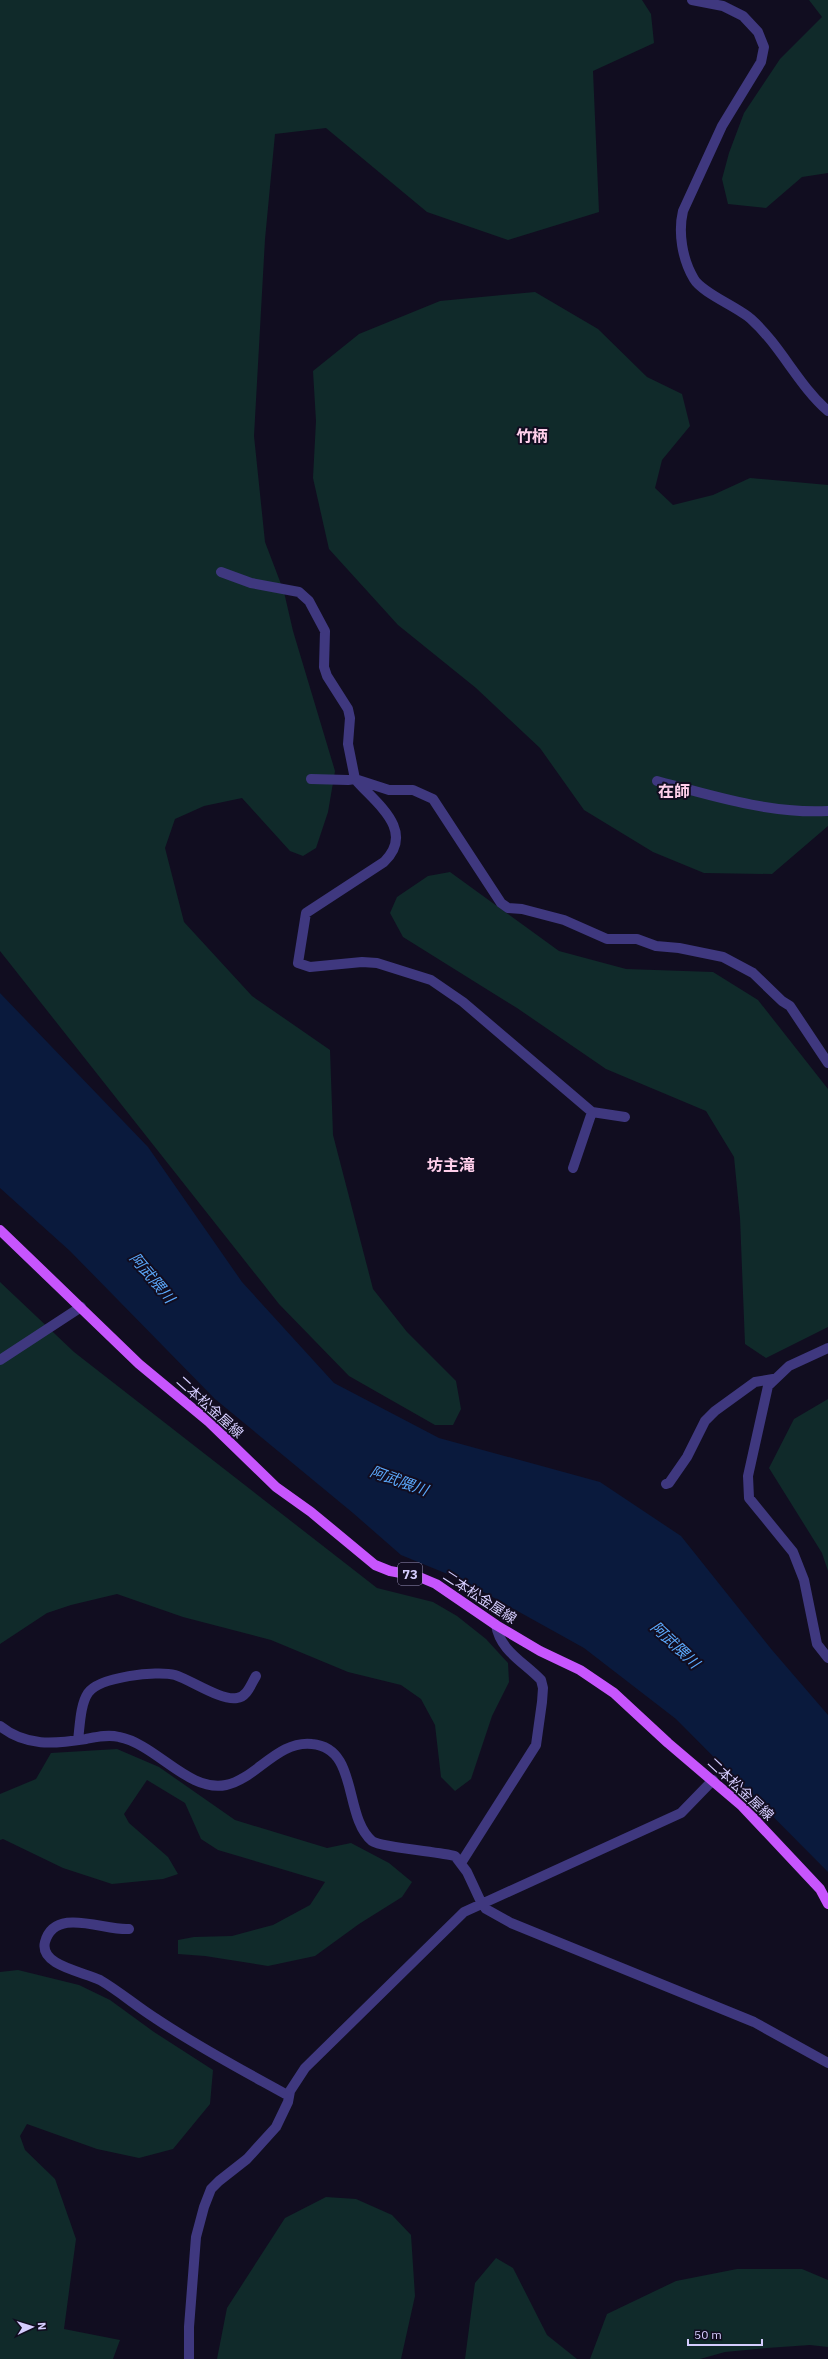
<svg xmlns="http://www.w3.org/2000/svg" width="828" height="2359" font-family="'IBM Plex Sans','Noto Sans JP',sans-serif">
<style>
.green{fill:#102a2a}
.water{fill:#0a1a3d}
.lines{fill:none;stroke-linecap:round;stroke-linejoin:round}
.street{stroke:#3f387f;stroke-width:10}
.primary{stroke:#c755fd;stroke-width:10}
.labels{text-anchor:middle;stroke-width:4;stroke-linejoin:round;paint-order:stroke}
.shield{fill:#110d20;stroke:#9a93bb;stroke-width:1}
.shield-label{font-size:13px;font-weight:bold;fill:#d5cdfe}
.street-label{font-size:14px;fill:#d5cdfe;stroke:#110d20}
.water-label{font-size:15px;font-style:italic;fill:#5caafd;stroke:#110d20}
.quarter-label{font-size:16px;font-weight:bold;fill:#ffcfeb;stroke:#110d20}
</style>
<rect width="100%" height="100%" fill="#110d20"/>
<path class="green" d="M 0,0 L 642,0 L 651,14 L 654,43 L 593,71 L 599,212 L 508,240 L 427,212 L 326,128 L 275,134 L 265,239 L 254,436 L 265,542 L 284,592 L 293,631 L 335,771 L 328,812 L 316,848 L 303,856 L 290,851 L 242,798 L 204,806 L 175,819 L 165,848 L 184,922 L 252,996 L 330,1050 L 333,1135 L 373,1289 L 407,1332 L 456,1381 L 461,1409 L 453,1425 L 435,1425 L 349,1376 L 279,1304 L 0,951 Z
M 809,0 L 828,0 L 828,173 L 802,177 L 766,208 L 728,204 L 722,179 L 729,153 L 744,113 L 780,59 L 822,17 Z
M 535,292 L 598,329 L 647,377 L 682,394 L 690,426 L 662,460 L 655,488 L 673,505 L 713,495 L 750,478 L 828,485 L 828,826 L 772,874 L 704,873 L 653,852 L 584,810 L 540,748 L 476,688 L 398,625 L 329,549 L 313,478 L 316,421 L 313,371 L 359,334 L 440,301 Z
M 450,872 L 559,951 L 626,969 L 713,972 L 758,1000 L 828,1089 L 828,1327 L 766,1358 L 745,1344 L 740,1218 L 734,1157 L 706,1111 L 606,1069 L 517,1008 L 403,937 L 390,913 L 397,897 L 428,876 Z
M 0,1282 L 74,1352 L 377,1588 L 433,1602 L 457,1616 L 486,1639 L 508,1663 L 509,1682 L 492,1716 L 471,1779 L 455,1791 L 441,1777 L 435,1725 L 421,1699 L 401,1685 L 348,1672 L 271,1640 L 183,1617 L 117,1594 L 71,1605 L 47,1613 L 0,1644 Z
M 828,1399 L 828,1571 L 822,1553 L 769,1468 L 794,1419 Z
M 117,1749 L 159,1767 L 235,1820 L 327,1848 L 351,1843 L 389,1863 L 412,1882 L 402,1897 L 359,1924 L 315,1956 L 268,1966 L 205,1956 L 178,1954 L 178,1940 L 194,1937 L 232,1936 L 273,1925 L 310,1905 L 325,1882 L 218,1850 L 201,1839 L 185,1803 L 147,1780 L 124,1814 L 129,1823 L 168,1857 L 178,1874 L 163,1879 L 112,1884 L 63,1868 L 3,1839 L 0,1840 L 0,1794 L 36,1779 L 51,1753 Z
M 18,1970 L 79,1985 L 110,2000 L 154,2032 L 213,2070 L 210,2104 L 173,2149 L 139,2158 L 97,2149 L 27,2124 L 20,2136 L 25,2150 L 55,2179 L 76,2239 L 64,2329 L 120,2340 L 113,2359 L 0,2359 L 0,1972 Z
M 326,2197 L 356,2199 L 392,2215 L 411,2235 L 415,2296 L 401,2359 L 217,2359 L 227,2308 L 285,2218 Z
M 496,2258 L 513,2268 L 547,2335 L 577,2359 L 465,2359 L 475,2283 Z
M 737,2269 L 802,2269 L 828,2280 L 828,2347 L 810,2345 L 767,2348 L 725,2352 L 700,2359 L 590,2359 L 607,2314 L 676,2281 Z"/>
<path class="water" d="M 0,993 L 148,1147 L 242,1282 L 334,1383 L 439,1438 L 600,1482 L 681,1536 L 772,1650 L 828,1715 L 828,1872 L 676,1719 L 584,1648 L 462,1580 L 401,1555 L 353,1513 L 215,1399 L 70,1251 L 0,1188 Z"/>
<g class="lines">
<path class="street" d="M 692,0 L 723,6 L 743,16 L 758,32 L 764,47 L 761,62 L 722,126 L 683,211 C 678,232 682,259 694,279 C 702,293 738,307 751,319 C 781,346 798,385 828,411
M 221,572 L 251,583 L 299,592 L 309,601 L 325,631 L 324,667 L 327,676 L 348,709 L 350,718 L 348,744 L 355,779 L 389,790 L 413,790 L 433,799 L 501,903 L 508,908 L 522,909 L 564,920 L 607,939 L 637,939 L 656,946 L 679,948 L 723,957 L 753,973 L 782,1001 L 790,1006 L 828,1063
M 311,779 L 348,780 L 355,779 C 374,802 417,830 384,862 L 306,913 L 298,963 L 310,967 L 362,962 L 377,963 L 431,980 L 463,1002 L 592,1112 L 625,1117
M 657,781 C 713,796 770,814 828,811
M 573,1168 L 592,1112
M 828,1348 L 789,1366 L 768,1386 L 748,1476 L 749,1498 L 793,1552 L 804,1580 L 817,1644 L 828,1658
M 0,1360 L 81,1307
M 666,1484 L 669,1483 L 687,1457 L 705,1421 L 715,1411 L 755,1382 L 773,1379
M 0,1726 C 26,1747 54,1744 86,1739 C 96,1737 108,1734 119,1737 C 156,1744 189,1793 226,1785 C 256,1779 278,1740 312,1744 C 359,1748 343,1816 372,1841 C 380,1847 439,1852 455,1856 L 467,1872 L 481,1902 L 486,1909 L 511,1923 L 754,2022 L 828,2063
M 78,1740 C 80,1726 80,1705 88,1693 C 99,1677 157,1670 175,1675 C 191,1680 221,1701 237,1698 C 247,1697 251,1684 256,1676
M 461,1863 L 536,1745 L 542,1702 L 543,1688 L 541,1680 C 524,1662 500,1651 496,1625
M 129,1929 C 104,1931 55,1906 45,1942 C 39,1966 85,1972 100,1980 C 119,1991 136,2006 155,2018 C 198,2047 244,2071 289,2096
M 189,2359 L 189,2327 L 196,2237 L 204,2207 L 211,2189 L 219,2181 L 247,2159 L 276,2127 L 288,2102 L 290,2091 L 305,2068 L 464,1912 L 681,1813 L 713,1780"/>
<path class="primary" d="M 0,1230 L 139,1364 L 209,1422 L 276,1487 L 311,1512 L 375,1565 L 390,1571 L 417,1576 L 436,1584 L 496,1625 L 540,1651 L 580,1670 L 614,1693 L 668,1743 L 742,1806 L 820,1889 L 828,1904"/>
</g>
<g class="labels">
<rect class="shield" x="398" y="1563" width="24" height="22" rx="3"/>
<g class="shield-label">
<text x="410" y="1579">73</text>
</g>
<g class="street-label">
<text transform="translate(210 1407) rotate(42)" y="5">二本松金屋線</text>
<text transform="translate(480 1597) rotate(33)" y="5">二本松金屋線</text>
<text transform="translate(741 1789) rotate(43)" y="5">二本松金屋線</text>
</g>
<g class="water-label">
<text transform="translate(152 1278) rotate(50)" y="5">阿武隈川</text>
<text transform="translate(399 1481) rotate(20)" y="5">阿武隈川</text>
<text transform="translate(675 1645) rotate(43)" y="5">阿武隈川</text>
</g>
<g class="quarter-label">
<text x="532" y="442">竹柄</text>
<text x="674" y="797">在師</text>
<text x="451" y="1171">坊主滝</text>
</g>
</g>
<g transform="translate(32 2327) rotate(86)" stroke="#110d20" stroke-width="3" paint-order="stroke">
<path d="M0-3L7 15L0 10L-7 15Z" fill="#d5cdfe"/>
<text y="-6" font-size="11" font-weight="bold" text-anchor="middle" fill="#d5cdfe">N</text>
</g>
<path d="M688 2339v6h74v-6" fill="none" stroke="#d5cdfe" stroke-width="2"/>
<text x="694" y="2339" font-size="12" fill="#d5cdfe" stroke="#110d20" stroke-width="3" paint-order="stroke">50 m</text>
</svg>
